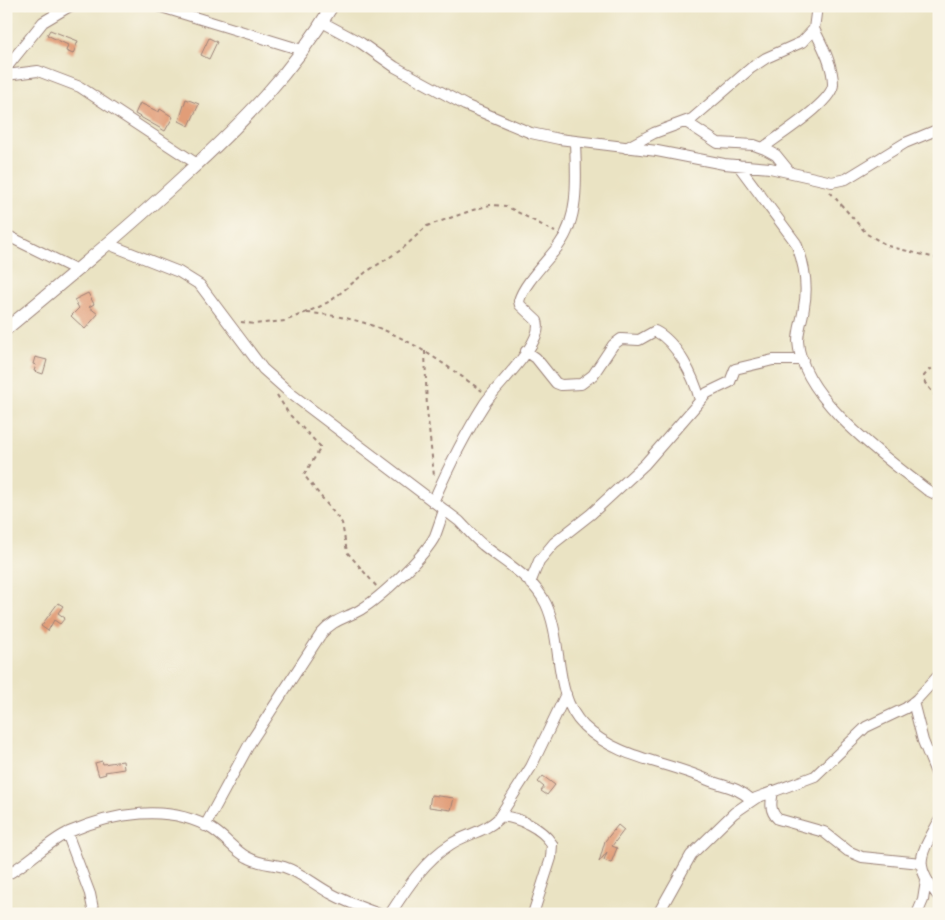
<svg xmlns="http://www.w3.org/2000/svg" width="945" height="920" font-family="'Libre Caslon Text',serif">
<style>
.building{fill:#e19d78}
.lines{fill:none;stroke-linecap:round;stroke-linejoin:round}
.minor-casing{stroke:#9a8177;stroke-width:12}
.tertiary-casing{stroke:#9a8177;stroke-width:14}
.path{stroke:#9a8177;stroke-width:2;stroke-dasharray:4 4;stroke-linecap:butt}
.minor{stroke:#fff;stroke-width:10}
.tertiary{stroke:#fff;stroke-width:12}
</style>
<rect width="100%" height="100%" fill="#fbf7ec"/>
<filter id="ink" filterUnits="userSpaceOnUse"><feTurbulence type="fractalNoise" baseFrequency=".02" numOctaves="2"/><feDisplacementMap in="SourceGraphic" scale="10" xChannelSelector="R" yChannelSelector="G"/><feConvolveMatrix kernelMatrix="1 2 1 2 8 2 1 2 1" color-interpolation-filters="sRGB"/></filter>
<filter id="wash" filterUnits="userSpaceOnUse"><feTurbulence type="fractalNoise" baseFrequency=".0096" numOctaves="4" result="noise"/><feDisplacementMap in="SourceGraphic" scale="20" xChannelSelector="R" yChannelSelector="G"/><feGaussianBlur stdDeviation="1.12" result="paint"/><feColorMatrix in="noise" values="0 0 0 0 0 0 0 0 0 0 0 0 0 0 0 0 0 1.4 0 .05"/><feComposite in="paint" operator="in"/></filter>
<g filter="url(#wash)">
<rect width="100%" height="100%" fill="#eae3c3"/>
<g id="blocks">
<path class="building" d="M 50,30 L 78,41 L 73,54 L 66,51 L 68,45 L 47,35 Z
M 209,38 L 217,42 L 209,59 L 201,55 Z
M 186,99 L 199,104 L 189,126 L 179,121 Z
M 140,103 L 159,112 L 160,109 L 173,117 L 165,131 L 135,114 Z
M 88,293 L 94,304 L 89,307 L 98,314 L 85,329 L 71,316 L 79,308 L 74,300 Z
M 35,357 L 47,360 L 43,374 L 34,371 L 36,365 L 33,364 Z
M 58,603 L 63,606 L 58,613 L 65,618 L 60,624 L 54,620 L 48,631 L 41,626 Z
M 102,761 L 103,764 L 123,761 L 124,769 L 105,772 L 106,774 L 99,776 L 95,763 Z
M 543,776 L 555,785 L 547,795 L 541,791 L 544,787 L 538,782 Z
M 431,795 L 454,798 L 451,810 L 429,807 Z
M 618,825 L 624,830 L 612,846 L 617,848 L 611,863 L 604,860 L 607,852 L 599,862 L 605,841 Z"/>
</g>
</g>
<g filter="url(#ink)">
<use href="#blocks" fill-opacity="0" stroke="#9a8177" stroke-width="1"/>
<g class="lines">
<defs>
<path id="minor" d="M 158,6 L 302,50
M 322,22 L 361,43 L 395,67 L 465,105 L 531,133 L 559,139 L 657,151 L 724,164 L 770,168 L 832,182 L 846,179 L 905,143 L 939,129
M 6,68 L 43,22 L 70,6
M 6,75 L 38,71 L 80,87 L 197,164
M 686,122 L 718,143 L 754,145 L 765,149 L 776,155 L 789,171
M 626,148 L 654,133 L 692,119 L 751,68 L 766,58 L 802,42 L 814,29 L 817,6
M 763,148 C 779,135 833,102 833,84 C 833,65 822,45 814,29
M 738,165 L 796,243 C 804,263 808,286 804,307 C 803,318 798,329 798,341 C 801,398 885,457 927,490 L 939,496
M 6,235 L 77,270
M 108,244 L 179,272 L 200,285 L 263,369 L 290,393 L 459,521 C 467,529 474,538 483,545 C 505,563 533,577 546,604 C 564,643 552,694 584,726 C 618,759 666,761 708,780 C 725,787 736,786 752,800
M 526,351 L 536,358 L 556,383 L 561,385 L 581,384 L 593,375 L 613,345 L 621,339 L 639,340 L 655,331 C 677,342 694,377 700,400
M 433,502 C 448,468 465,434 485,403 C 497,385 545,342 537,321 L 520,305 L 519,301 C 523,284 549,259 559,245 C 580,217 576,174 575,141
M 530,583 L 539,561 L 554,543 L 591,514 L 645,464 L 707,393 L 730,382 L 735,369 L 773,360 L 803,360
M 913,702 L 923,741 L 939,780
M 773,791 C 771,802 769,811 778,819 L 824,832 L 848,851 L 862,857 L 921,863
M 501,816 C 519,818 541,827 552,844 L 551,858 L 533,914
M 939,821 C 920,856 912,864 939,897
M 205,826 L 250,743 L 321,634 C 334,619 344,619 360,610 C 380,598 425,556 435,536 C 438,528 441,519 444,510
M 67,833 L 90,894 L 94,914
M 6,875 C 29,863 49,841 69,832 C 113,813 169,803 212,829 C 225,837 234,850 247,857 C 261,865 270,863 284,867 C 300,872 315,885 330,893 C 346,902 363,908 379,914
M 390,914 C 407,888 424,861 451,844 C 466,834 485,832 498,819 L 531,767 L 566,694
M 658,914 L 691,855 L 734,813 L 756,798 L 815,776 L 866,727 L 906,708 L 917,699 L 939,675
M 917,914 L 923,900 L 926,881"/>
<path id="tertiary" d="M 6,329 C 67,279 127,229 185,175 C 242,123 292,73 332,6"/>
</defs>
<use href="#minor" class="minor-casing"/>
<use href="#tertiary" class="tertiary-casing"/>
<path class="path" d="M 830,192 L 867,234 L 888,246 L 939,259
M 307,313 C 382,317 423,349 482,391
M 241,322 L 254,324 L 285,321 L 319,307 L 332,300 L 366,272 L 401,250 L 427,226 L 473,210 L 490,205 L 506,206 L 555,232
M 425,351 L 427,410 L 434,476
M 939,365 L 929,370 L 924,376 L 925,383 L 934,394 L 939,394
M 277,395 L 289,414 L 320,446 L 320,449 L 304,475 L 342,523 L 347,552 L 377,587"/>
<use href="#minor" class="minor"/>
<use href="#tertiary" class="tertiary"/>
</g>
</g>
<rect width="945" height="920" fill="none" stroke="#fbf7ec" stroke-width="25"/>
</svg>
